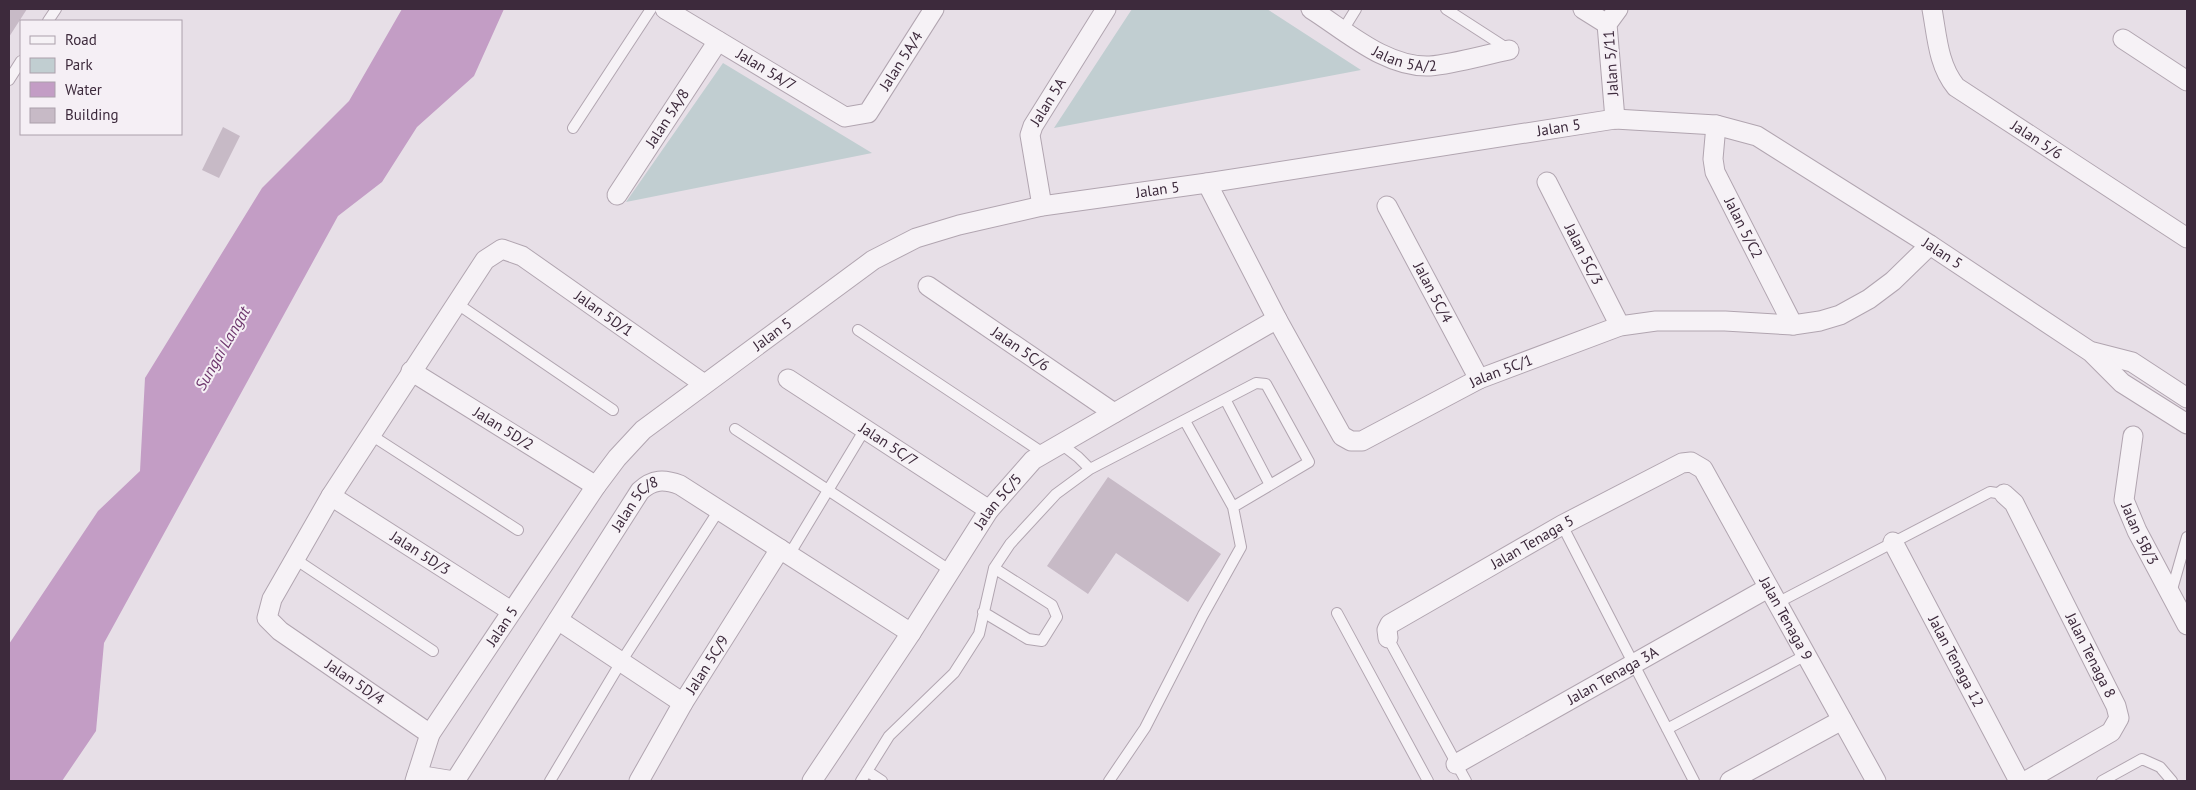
<svg xmlns="http://www.w3.org/2000/svg" width="2196" height="790" font-family="'PT Sans',sans-serif">
<style>
.green{fill:#c1ced1}
.water{fill:#c39dc5}
.building{fill:#c7bac6}
.lines{fill:none;stroke-linecap:round;stroke-linejoin:round}
.service-casing{stroke:#b1a5b0;stroke-width:12}
.minor-casing{stroke:#b1a5b0;stroke-width:21}
.service{stroke:#f6f2f6;stroke-width:10}
.minor{stroke:#f6f2f6;stroke-width:19}
.labels{text-anchor:middle;stroke-width:4;stroke-linejoin:round;paint-order:stroke}
.street-label{font-size:15px;fill:#3d2a3c;stroke:#f5eff5}
.water-label{font-size:16px;font-style:italic;fill:#6e376d;stroke:#f5eff5}
</style>
<rect width="100%" height="100%" fill="#e7dfe7"/>
<path class="green" d="M 1132,9 L 1267,9 L 1361,70 L 1054,128 Z
M 723,63 L 872,153 L 626,202 Z"/>
<path class="water" d="M 402,9 L 504,9 L 474,76 L 417,127 L 382,182 L 338,216 L 104,643 L 96,731 L 62,781 L 9,781 L 9,644 L 98,511 L 140,471 L 145,378 L 262,188 L 349,101 Z"/>
<path class="building" d="M 9,9 L 27,9 L 9,37 Z
M 223,127 L 240,136 L 219,178 L 202,170 Z
M 1108,477 L 1221,554 L 1188,602 L 1116,553 L 1088,594 L 1047,566 Z"/>
<g class="lines">
<defs>
<path id="service" d="M 1446,9 L 1508,49
M 48,21 L 56,9
M 1343,30 L 1356,9
M 9,80 L 21,61
M 573,128 L 651,9
M 456,303 L 613,410
M 858,330 L 1043,453
M 1225,399 L 1270,485
M 735,429 L 951,571
M 371,435 L 518,530
M 1061,444 L 1078,457 L 1090,469
M 1562,525 L 1694,781
M 789,555 L 865,429
M 295,559 L 433,651
M 2171,593 L 2187,537
M 1777,603 L 1990,492 L 2004,494
M 983,612 L 1028,639 L 1042,641 L 1057,617 L 1052,605 L 994,568
M 1337,613 L 1428,781
M 1388,638 L 1466,781
M 1667,729 L 1806,655
M 867,771 L 882,781
M 550,781 L 621,662 L 719,510
M 861,781 L 889,736 L 954,673 L 979,634 L 994,568 L 1010,544 L 1056,494 L 1090,469 L 1256,383 L 1266,384 L 1309,462 L 1233,507
M 1109,781 L 1145,728 L 1203,615 L 1241,547 L 1233,507 L 1185,421
M 2102,781 L 2142,759 L 2160,767 L 2172,781"/>
<g id="minor">
<path id="s1" d="M 665,9 L 845,117 L 868,113 L 934,9"/>
<path id="s2" d="M 1311,9 C 1346,31 1386,68 1430,66 C 1454,64 1484,55 1509,50"/>
<path d="M 1583,9 L 1607,24"/>
<path id="s3" d="M 1932,9 C 1937,36 1938,65 1956,87 L 2187,238"/>
<path d="M 2123,39 L 2187,81"/>
<path d="M 1615,119 L 1607,24 L 1618,9"/>
<path id="s4" d="M 1716,125 L 1713,159 L 1715,172 L 1793,325"/>
<path id="s5" d="M 1547,182 L 1620,326"/>
<path id="s6" d="M 1207,183 L 1277,319 L 1342,436 L 1351,441 L 1362,441 L 1479,379 L 1620,326 L 1656,321 L 1725,321 L 1793,325 L 1820,321 L 1840,315 L 1869,299 L 1893,281 L 1930,245"/>
<path id="s7" d="M 617,195 L 718,41"/>
<path id="s8" d="M 1042,206 L 1030,135 L 1033,126 L 1106,9"/>
<path id="s9" d="M 1387,206 L 1479,379"/>
<path id="s10" d="M 928,286 L 1114,413"/>
<path d="M 2093,352 L 2132,362 L 2187,398"/>
<path id="s11" d="M 411,371 L 596,486"/>
<path id="s12" d="M 788,379 L 989,510"/>
<path id="s13" d="M 2133,436 L 2124,500 L 2137,531 L 2187,625"/>
<path id="s14" d="M 2004,494 L 2014,503 L 2116,706 L 2119,718 L 2111,732 L 2026,781"/>
<path id="s15" d="M 331,496 L 511,611"/>
<path id="s16" d="M 1893,542 L 2019,781"/>
<path d="M 558,620 L 683,703"/>
<path id="s17" d="M 1388,638 L 1387,630 L 1390,624 L 1562,525 L 1682,463 L 1691,462 L 1703,469 L 1876,781"/>
<path id="s18" d="M 430,734 L 280,631 L 267,618 L 272,599 L 331,496 L 485,260 L 502,249 L 522,256 L 704,384"/>
<path id="s19" d="M 1456,764 L 1768,588"/>
<path d="M 417,775 L 454,781"/>
<path id="s20" d="M 415,781 L 430,734 L 596,486 L 617,458 L 643,430 L 873,260 L 916,238 L 959,225 L 1042,206 L 1207,183 L 1615,119 L 1716,125 L 1757,136 L 1930,245 L 2091,352 L 2122,383 L 2187,424"/>
<path id="s21" d="M 455,781 L 640,491 C 653,479 664,479 680,485 L 911,633"/>
<path id="s22" d="M 639,781 L 683,703 L 780,549"/>
<path id="s23" d="M 812,781 L 911,633 L 989,510 L 1033,460 L 1277,319"/>
<path d="M 1730,781 L 1842,720"/>
</g>
</defs>
<use href="#service" class="service-casing"/>
<use href="#minor" class="minor-casing"/>
<use href="#service" class="service"/>
<use href="#minor" class="minor"/>
</g>
<g class="labels">
<g class="street-label">
<text dy="5" stroke="none"><textPath href="#s2" startOffset="108">Jalan 5A/2</textPath></text>
<text dy="5" stroke="none"><textPath href="#s1" startOffset="295">Jalan 5A/4</textPath></text>
<text transform="translate(1611 63) rotate(-94)" y="5">Jalan 5/11</text>
<text dy="5" stroke="none"><textPath href="#s1" startOffset="118">Jalan 5A/7</textPath></text>
<text dy="5" stroke="none"><textPath href="#s8" startOffset="110">Jalan 5A</textPath></text>
<text dy="5" stroke="none"><textPath href="#s7" startOffset="92">Jalan 5A/8</textPath></text>
<text dy="5" stroke="none"><textPath href="#s20" startOffset="1408">Jalan 5</textPath></text>
<text dy="5" stroke="none"><textPath href="#s3" startOffset="179">Jalan 5/6</textPath></text>
<text dy="5" stroke="none"><textPath href="#s20" startOffset="1002">Jalan 5</textPath></text>
<text dy="5" stroke="none"><textPath href="#s4" startOffset="110">Jalan 5/C2</textPath></text>
<text dy="5" stroke="none"><textPath href="#s20" startOffset="1828">Jalan 5</textPath></text>
<text dy="5" stroke="none"><textPath href="#s5" startOffset="81">Jalan 5C/3</textPath></text>
<text dy="5" stroke="none"><textPath href="#s9" startOffset="98">Jalan 5C/4</textPath></text>
<text dy="5" stroke="none"><textPath href="#s18" startOffset="762">Jalan 5D/1</textPath></text>
<text dy="5" stroke="none"><textPath href="#s20" startOffset="582">Jalan 5</textPath></text>
<text dy="5" stroke="none"><textPath href="#s10" startOffset="112">Jalan 5C/6</textPath></text>
<text dy="5" stroke="none"><textPath href="#s6" startOffset="464">Jalan 5C/1</textPath></text>
<text dy="5" stroke="none"><textPath href="#s11" startOffset="109">Jalan 5D/2</textPath></text>
<text dy="5" stroke="none"><textPath href="#s12" startOffset="120">Jalan 5C/7</textPath></text>
<text dy="5" stroke="none"><textPath href="#s23" startOffset="336">Jalan 5C/5</textPath></text>
<text dy="5" stroke="none"><textPath href="#s21" startOffset="331">Jalan 5C/8</textPath></text>
<text dy="5" stroke="none"><textPath href="#s13" startOffset="102">Jalan 5B/3</textPath></text>
<text dy="5" stroke="none"><textPath href="#s17" startOffset="179">Jalan Tenaga 5</textPath></text>
<text dy="5" stroke="none"><textPath href="#s15" startOffset="106">Jalan 5D/3</textPath></text>
<text dy="5" stroke="none"><textPath href="#s17" startOffset="542">Jalan Tenaga 9</textPath></text>
<text dy="5" stroke="none"><textPath href="#s20" startOffset="179">Jalan 5</textPath></text>
<text dy="5" stroke="none"><textPath href="#s14" startOffset="184">Jalan Tenaga 8</textPath></text>
<text dy="5" stroke="none"><textPath href="#s16" startOffset="135">Jalan Tenaga 12</textPath></text>
<text dy="5" stroke="none"><textPath href="#s22" startOffset="135">Jalan 5C/9</textPath></text>
<text dy="5" stroke="none"><textPath href="#s19" startOffset="180">Jalan Tenaga 3A</textPath></text>
<text transform="translate(355 682) rotate(34)" y="5">Jalan 5D/4</text>
</g>
<g class="water-label">
<text transform="translate(222 348) rotate(-60)" y="6">Sungai Langat</text>
</g>
</g>
<rect width="2196" height="790" fill="none" stroke="#3d2a3c" stroke-width="20"/>
<rect x="20" y="20" width="162" height="115" fill="#f5eff5" stroke="#aba0ab"/>
<rect x="30" y="36" width="25" height="8" fill="#f6f2f6" stroke="#aba0ab"/>
<text x="65" y="45" font-size="15" fill="#3d2a3c">Road</text>
<rect x="30" y="58" width="25" height="15" fill="#c1ced1" stroke="#aba0ab"/>
<text x="65" y="70" font-size="15" fill="#3d2a3c">Park</text>
<rect x="30" y="82" width="25" height="15" fill="#c39dc5" stroke="#aba0ab"/>
<text x="65" y="95" font-size="15" fill="#3d2a3c">Water</text>
<rect x="30" y="108" width="25" height="15" fill="#c7bac6" stroke="#aba0ab"/>
<text x="65" y="120" font-size="15" fill="#3d2a3c">Building</text>
</svg>
